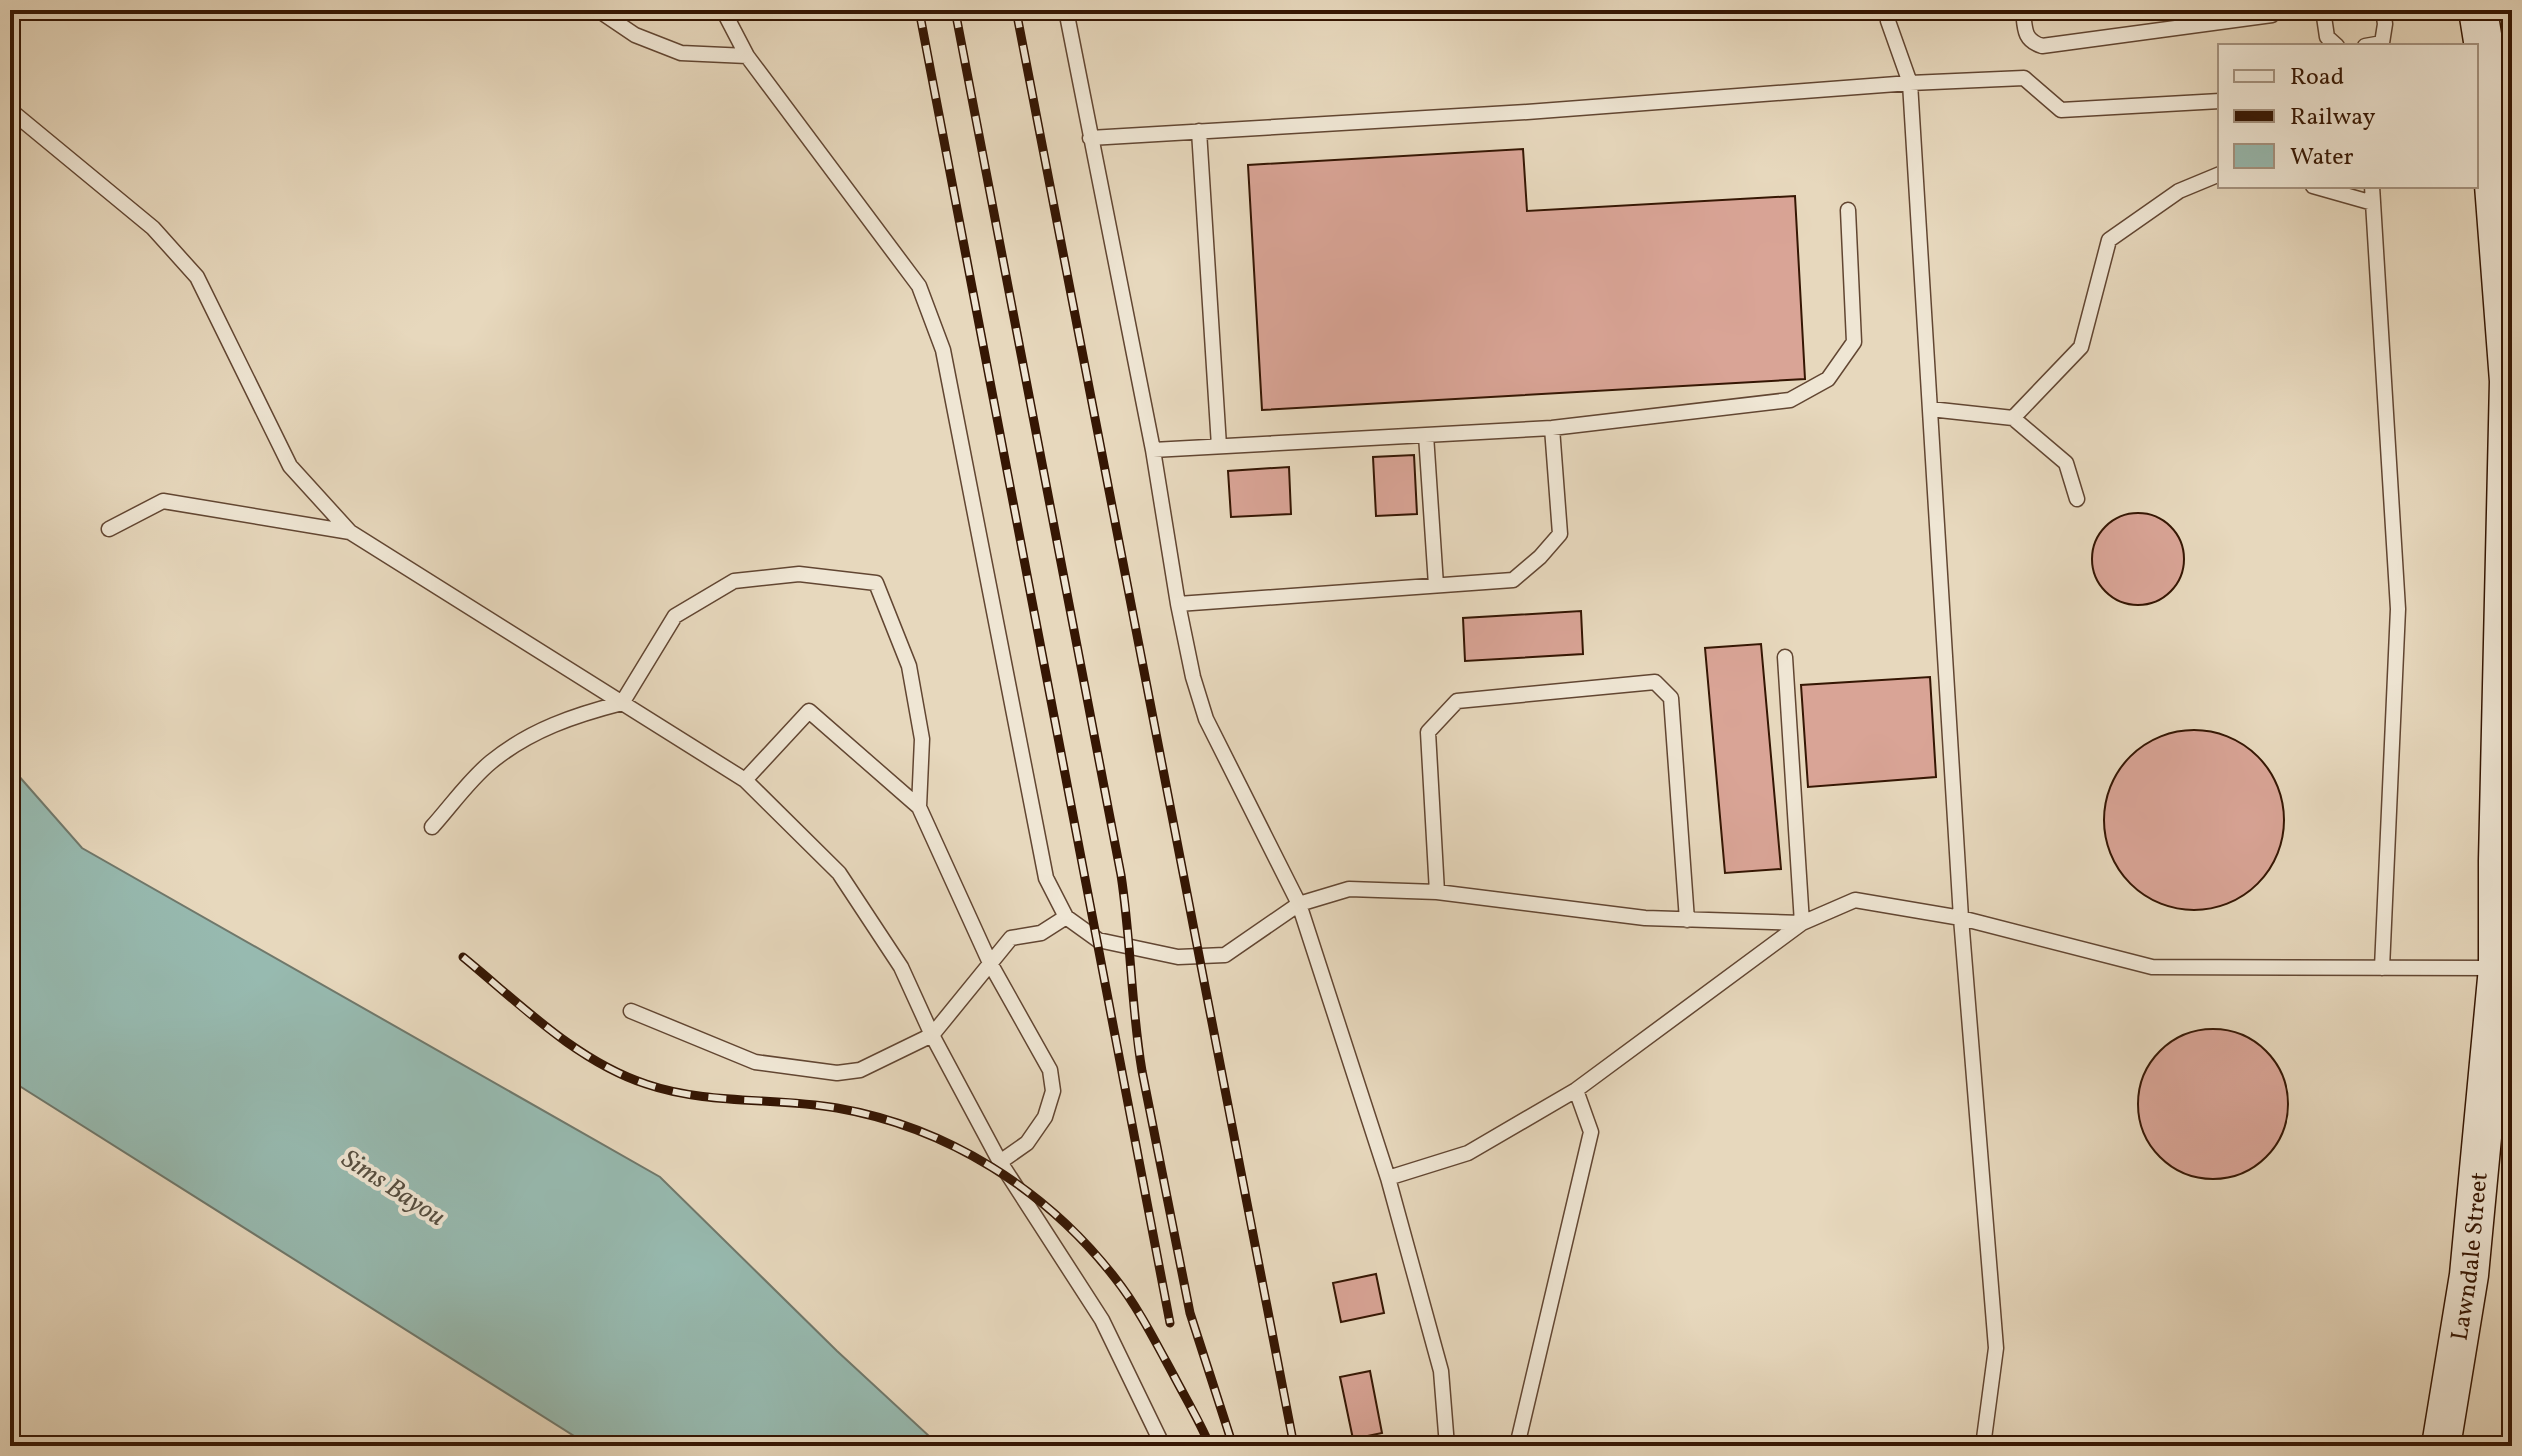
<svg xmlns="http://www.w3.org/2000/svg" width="2522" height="1456" font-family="Vollkorn,serif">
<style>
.water{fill:#97bab0;stroke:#70786b;stroke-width:2}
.building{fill:#d9a496;stroke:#351603;stroke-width:2}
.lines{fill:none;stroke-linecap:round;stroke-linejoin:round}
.lane-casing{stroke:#624632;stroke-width:17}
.secondary-casing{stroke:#351603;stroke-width:41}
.lane{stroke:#efe6d4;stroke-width:14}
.secondary{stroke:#efe6d4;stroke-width:38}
.rail-casing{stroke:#351603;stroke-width:9}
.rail{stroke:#efe6d4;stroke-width:6;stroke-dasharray:18;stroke-linecap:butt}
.labels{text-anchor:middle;stroke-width:8;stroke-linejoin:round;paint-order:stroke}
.street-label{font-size:24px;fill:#351603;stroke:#efe6d4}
.water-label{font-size:26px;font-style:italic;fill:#574f40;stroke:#efe6d4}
</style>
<rect width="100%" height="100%" fill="#e7d8bd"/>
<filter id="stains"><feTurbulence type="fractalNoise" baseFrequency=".0025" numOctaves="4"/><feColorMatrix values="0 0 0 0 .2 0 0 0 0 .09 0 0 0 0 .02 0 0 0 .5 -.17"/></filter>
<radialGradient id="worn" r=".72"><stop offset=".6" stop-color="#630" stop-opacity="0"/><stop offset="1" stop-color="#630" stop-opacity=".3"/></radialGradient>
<path class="water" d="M 10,766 L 82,848 L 660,1177 L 837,1351 L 929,1436 L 933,1446 L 590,1446 L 10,1080 Z"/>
<path class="building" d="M 1523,149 L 1527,211 L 1795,196 L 1805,379 L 1262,410 L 1248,165 Z
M 1414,455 L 1417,514 L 1376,516 L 1373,457 Z
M 1289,467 L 1291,514 L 1231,517 L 1228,471 Z
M2092 559a46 46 0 1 1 92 0a46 46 0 1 1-92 0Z
M 1581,611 L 1583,654 L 1465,661 L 1463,618 Z
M 1761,644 L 1781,869 L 1725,873 L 1705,648 Z
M 1930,677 L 1936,777 L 1808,787 L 1801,685 Z
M2104 820a90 90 0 1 1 180 0a90 90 0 1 1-180 0Z
M2138 1104a75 75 0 1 1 150 0a75 75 0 1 1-150 0Z
M 1376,1274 L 1384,1313 L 1341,1322 L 1333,1283 Z
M 1370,1371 L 1382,1433 L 1353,1439 L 1340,1377 Z"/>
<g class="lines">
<defs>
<path id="lane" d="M 598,10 L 635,35 L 681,53 L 747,56
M 723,10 L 747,56 L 919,286 L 943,350 L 1046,878 L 1066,917 L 1098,940 L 1178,957 L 1225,955 L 1299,904 L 1349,889 L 1437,892 L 1645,918 L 1802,923 L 1855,900 L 1961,918 L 2152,967 L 2497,968
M 1066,10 L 1153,450 L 1178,604 L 1193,677 L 1206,719 L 1299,904 L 1388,1178 L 1441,1371 L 1447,1446
M 1887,10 L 1888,21 L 1910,83 L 1961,918 L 1996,1348 L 1983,1446
M 2023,10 C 2025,28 2023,40 2042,46 L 2272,15 L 2272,10
M 2323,10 L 2327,37 L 2337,46
M 2365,46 L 2382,43 L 2385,24 L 2383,10
M 10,110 L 153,228 L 197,277 L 290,466 L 350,532 L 745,780 L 839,873 L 901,967 L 932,1035 L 1000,1162 L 1102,1320 L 1163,1446
M 1199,131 L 1219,446
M 1090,138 L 1527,112 L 1910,83 L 2024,78 L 2061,110 L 2220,101
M 2313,186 L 2373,203
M 2372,186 L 2398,609 L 2382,968
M 1930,409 L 2013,418 L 2066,463 L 2077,499
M 2013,418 L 2081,347 L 2109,240 L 2179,191 L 2220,174
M 1426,435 L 1436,585
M 1153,450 L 1552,428 L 1790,400 L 1828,379 L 1854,342 L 1848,210
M 109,529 L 163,501 L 350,532
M 1178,604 L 1513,580 L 1540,557 L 1560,534 L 1552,428
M 745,780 L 809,711 L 919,807 L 990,963 L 1050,1070 L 1053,1091 L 1045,1117 L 1027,1143 L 1000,1162
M 432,827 C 451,806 469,780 491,762 C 530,730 575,715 622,703 L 675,616 L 734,581 L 799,574 L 876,583 L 909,666 L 922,739 L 919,807
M 1437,892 L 1428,732 L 1457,701 L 1655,682 L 1671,698 L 1687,920
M 631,1011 L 755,1062 L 837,1073 L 860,1070 L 932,1035 L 1011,938 L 1041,933 L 1066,917
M 1388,1178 L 1468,1153 L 1576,1090 L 1802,923 L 1785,657
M 1517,1446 L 1591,1132 L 1576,1090"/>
<g id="secondary">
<path id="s1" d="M 2441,1446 L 2469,1275 L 2498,968 L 2498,861 L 2509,381 L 2483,41 L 2478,10"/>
</g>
</defs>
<use href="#lane" class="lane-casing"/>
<use href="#secondary" class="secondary-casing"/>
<use href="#lane" class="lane"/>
<use href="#secondary" class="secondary"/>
<defs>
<path id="rail" d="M 919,10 L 1170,1323
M 955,10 L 1121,875 C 1131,940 1131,1006 1142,1071 L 1190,1313 L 1233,1446
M 1016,10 L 1294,1446
M 463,957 C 519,1003 576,1061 646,1084 C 707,1105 774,1097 837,1108 C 947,1127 1047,1190 1115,1278 C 1138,1307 1156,1343 1174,1376 C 1186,1399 1200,1422 1210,1446"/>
</defs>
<use href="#rail" class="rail-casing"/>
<use href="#rail" class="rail"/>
</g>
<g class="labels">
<g class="street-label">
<text dy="8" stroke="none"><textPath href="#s1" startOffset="192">Lawndale Street</textPath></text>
</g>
<g class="water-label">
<text transform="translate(394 1187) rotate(33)" y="9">Sims Bayou</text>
</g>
</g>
<rect width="2522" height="1456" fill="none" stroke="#e7d8bd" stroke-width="40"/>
<rect x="12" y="12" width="2498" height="1432" fill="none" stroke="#351603" stroke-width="4"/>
<rect x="20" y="20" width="2482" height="1416" fill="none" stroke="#351603" stroke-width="2"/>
<rect x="2218" y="44" width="260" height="144" fill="#efe6d4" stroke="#a59380" stroke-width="2"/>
<rect x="2234" y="70" width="40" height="12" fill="#efe6d4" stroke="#a59380" stroke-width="2"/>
<text x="2290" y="84" font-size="24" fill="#351603">Road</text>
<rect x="2234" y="110" width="40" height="12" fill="#351603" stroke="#a59380" stroke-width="2"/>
<text x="2290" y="124" font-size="24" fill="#351603">Railway</text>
<rect x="2234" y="144" width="40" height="24" fill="#97bab0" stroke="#a59380" stroke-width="2"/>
<text x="2290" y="164" font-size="24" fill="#351603">Water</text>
<rect width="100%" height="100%" filter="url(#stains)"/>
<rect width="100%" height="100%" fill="url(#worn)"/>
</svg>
